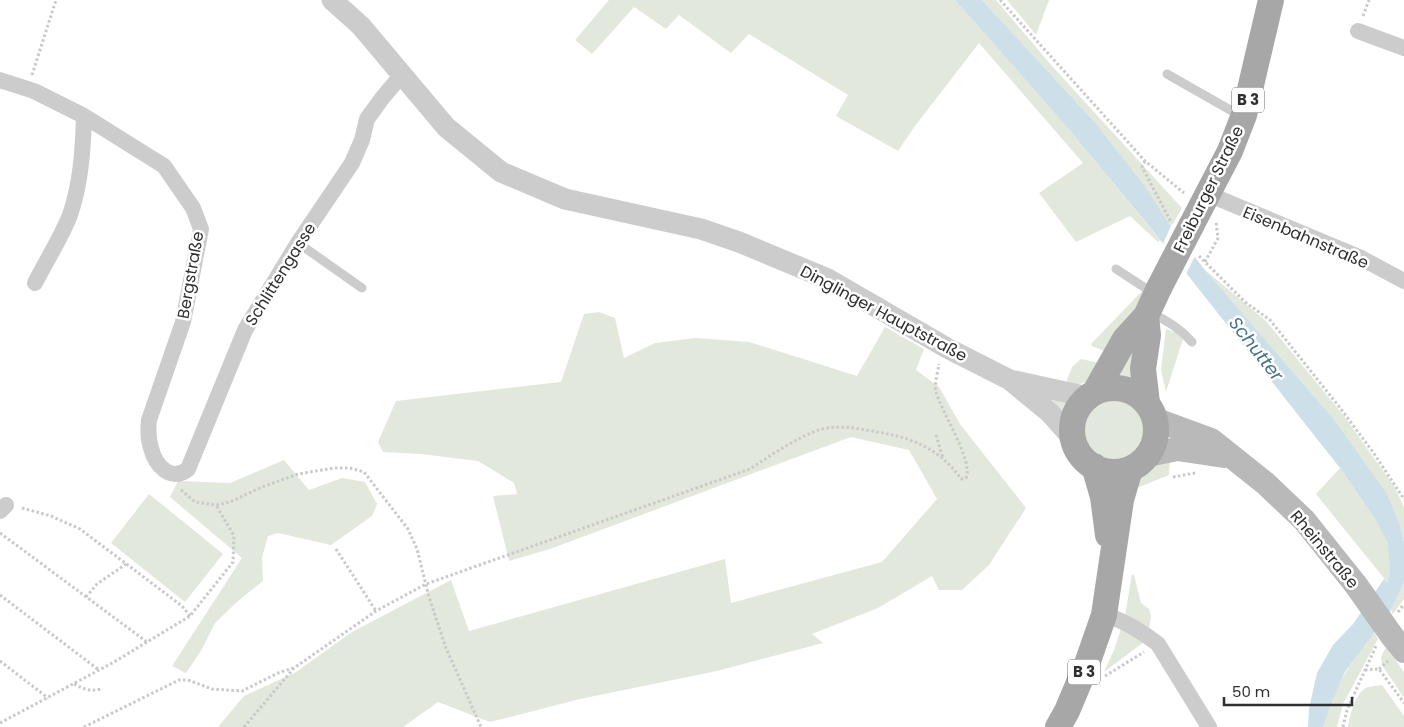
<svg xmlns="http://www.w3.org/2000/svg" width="1404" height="727" font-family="Poppins,sans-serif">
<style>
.green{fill:#e3e8dc}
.water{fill:#cddfe8}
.pier{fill:#fff}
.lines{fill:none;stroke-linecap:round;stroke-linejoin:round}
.path{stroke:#c9c9c9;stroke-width:3;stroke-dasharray:2.5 2.5;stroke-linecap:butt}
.service{stroke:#ccc;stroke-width:9}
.minor{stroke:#ccc;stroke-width:16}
.tertiary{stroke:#ccc;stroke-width:21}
.secondary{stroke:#b9b9b9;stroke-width:24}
.primary{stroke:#a7a7a7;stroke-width:26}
.secondary-bridge{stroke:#b9b9b9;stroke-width:24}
.primary-bridge{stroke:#a7a7a7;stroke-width:26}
.labels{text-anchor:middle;stroke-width:5;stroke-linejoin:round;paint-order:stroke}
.shield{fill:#fff;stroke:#6d6d6d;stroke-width:1}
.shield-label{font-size:15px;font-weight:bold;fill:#2f2f2f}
.street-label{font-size:16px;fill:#2f2f2f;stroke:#fff}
.water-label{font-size:18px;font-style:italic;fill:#477388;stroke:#fff}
</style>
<rect width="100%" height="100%" fill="#fff"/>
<path class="green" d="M 609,0 L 955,0 L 1066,126 L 1160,240 L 1158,242 L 1130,216 L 1076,242 L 1039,193 L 1083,163 L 979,43 L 915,126 L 898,151 L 836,116 L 848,95 L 749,34 L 731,53 L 679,15 L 666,29 L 634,7 L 592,54 L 575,40 Z
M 982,0 L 996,0 L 1052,66 L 1182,208 L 1171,227 L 1091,118 Z
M 1007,0 L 1049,0 L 1036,35 Z
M 1205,270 L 1266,321 L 1344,416 L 1394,486 L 1404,507 L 1404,542 L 1399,523 L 1332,417 Z
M 1142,291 L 1144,292 L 1111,354 L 1092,346 L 1091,344 Z
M 599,312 L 615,318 L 624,358 L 655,343 L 696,338 L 749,342 L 857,376 L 885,327 L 924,349 L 916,370 L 939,387 L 960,424 L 1026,508 L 989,565 L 962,590 L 939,590 L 932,576 L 878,608 L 812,634 L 823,643 L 717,671 L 580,699 L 490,722 L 438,702 L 403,727 L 218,727 L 244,696 L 296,672 L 352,632 L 451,580 L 469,631 L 725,559 L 731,603 L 882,562 L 937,499 L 909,450 L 851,437 L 550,549 L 509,561 L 493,496 L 517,494 L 514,483 L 478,461 L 421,454 L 383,452 L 378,442 L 396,401 L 561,382 L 584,314 Z
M 1166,329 L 1179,334 L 1183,339 L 1166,392 L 1161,370 Z
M 1140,330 L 1134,380 L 1115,376 Z
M 1081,359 L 1104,364 C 1091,378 1086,387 1065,385 L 1072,367 Z
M 1039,394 L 1072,400 L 1063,416 Z
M1083 431a31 31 0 1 1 62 0a31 31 0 1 1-62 0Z
M 1170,456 L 1169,475 L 1132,490 C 1140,469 1149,461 1170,456 Z
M 284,460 L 309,490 L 342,478 L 365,482 L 377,504 L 372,516 L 331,545 L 278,533 L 268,536 L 262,558 L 263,581 L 238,601 L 215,623 L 201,651 L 186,673 L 172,666 L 242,558 L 170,497 L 178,481 L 230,483 Z
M 1340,468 L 1375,519 L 1389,543 L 1390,572 L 1387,582 L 1316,494 Z
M 149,494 L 223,554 L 185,602 L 111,543 Z
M 1132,574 L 1134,575 L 1141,603 L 1149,609 L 1151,616 L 1149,630 L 1125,616 Z
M 1404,582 L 1404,599 L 1393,614 L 1391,610 Z
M 1122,626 L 1144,642 L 1104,672 L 1114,650 Z
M 1374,632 L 1378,639 L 1343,704 L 1337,727 L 1323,727 C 1330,691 1353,661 1374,632 Z
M 1386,647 L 1404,672 L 1404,698 L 1382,665 L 1381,657 Z
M 1382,685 L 1404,716 L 1404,727 L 1348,727 C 1349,717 1356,692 1366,688 C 1370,686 1377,686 1382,685 Z"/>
<path class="water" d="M 955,0 L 982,0 L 1091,118 L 1144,185 L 1169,224 L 1205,270 L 1332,417 L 1387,494 L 1399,523 L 1404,542 L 1404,582 L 1391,610 L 1345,672 L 1332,701 L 1323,727 L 1308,727 L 1309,709 L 1317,673 L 1333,645 L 1353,624 L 1384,579 L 1387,582 L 1390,572 L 1388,543 L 1375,519 L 1340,468 L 1153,231 L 1066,126 Z"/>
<path class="pier" d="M 1172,224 L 1196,254 L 1185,276 L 1162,246 Z"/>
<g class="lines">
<path class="path" d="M 1000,0 L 1145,161 L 1184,193
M 1363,16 L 1369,0
M 32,75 L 56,0
M 1145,161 L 1142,167 L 1171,222
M 1199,256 L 1245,302 L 1270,320 L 1341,409 L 1373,452 L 1404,499
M 1205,262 L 1218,238 L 1216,222
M 936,435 L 943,458
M 1173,477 L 1195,473
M 181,490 L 195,502 L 216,505 L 230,502 L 262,487 L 298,474 L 334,468 L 350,468 L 364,472 L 408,529 L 417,549 L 429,597 L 446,648 L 481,727
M 22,508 L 51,516 L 80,529 L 182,606 L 190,616
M 0,533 L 147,642
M 336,549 L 376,611
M 0,595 L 99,670
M 86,597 L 97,584 L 126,564
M 1398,612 L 1404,604
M 0,661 L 48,698
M 1379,669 L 1388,661
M 1365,670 L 1379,669 L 1404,703
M 1105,676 L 1144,652
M 74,684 C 84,689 90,692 101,689
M 0,723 L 114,662 L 190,616 L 233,562 L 234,536 L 216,505
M 84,727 L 179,680 L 188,680 L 212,689 L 242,691 L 278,673 L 293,668
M 244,727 L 294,668 L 376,611 L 426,584 L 750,469 C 771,455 793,440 816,431 C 831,425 850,427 866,430 C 904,436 937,444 961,479 L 966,478 C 974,461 940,410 936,391 C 934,383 938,372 939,364
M 1343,727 L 1347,710 L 1376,646"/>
<path class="service" d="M 1167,74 L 1232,111 L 1241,114
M 298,243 L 362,288
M 1116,269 L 1153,293
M 1150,313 C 1167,320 1180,328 1192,342"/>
<path class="minor" d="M 1358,31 L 1404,48
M 0,80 L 34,91 L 84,116 L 164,166 L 193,208 L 201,229 L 183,322 L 149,420 C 148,429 148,439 151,448 C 155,465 171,483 188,469 L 245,330 L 298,243 L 352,163 L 362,140 L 367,119 L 383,97 L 401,76
M 1208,194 L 1361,258 L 1404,281
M 35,283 C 46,261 61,238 70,215 C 81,183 83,149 84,116
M 0,511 L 6,505
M 1104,615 C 1124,620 1141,631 1158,644 L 1209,727"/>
<path class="tertiary" d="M 332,0 L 361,26 L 446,127 L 501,172 L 565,199 L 701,229 L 739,242 L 828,279 L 947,348 L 1010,380 L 1050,413 L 1074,440
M 1015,381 L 1088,397"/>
<path class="secondary" d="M 1154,419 L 1211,440 L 1265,483 L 1304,520 L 1356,585
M 1148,455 L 1177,449 L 1224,456
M 1392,636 L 1404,651"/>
<path class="primary" d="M 1191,226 L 1230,151 L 1244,115 L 1271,0
M 1146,316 L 1148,335 L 1143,369 L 1147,403
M1072 430a42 42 0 1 1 84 0a42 42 0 1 1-84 0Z
M 1095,392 L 1125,339 L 1146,316 L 1159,288
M 1094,466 L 1103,497 L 1108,535
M 1058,727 L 1067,711 L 1088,661 L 1104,615 L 1121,500 L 1130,469"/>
<path class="secondary-bridge" d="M 1356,585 L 1392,636"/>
<path class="primary-bridge" d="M 1159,288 L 1191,226"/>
</g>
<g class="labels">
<g class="shield">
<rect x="1232" y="87.5" width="32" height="25" rx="4"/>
<rect x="1068" y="659.5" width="32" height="25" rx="4"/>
</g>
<g class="shield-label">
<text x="1248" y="105">B 3</text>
<text x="1084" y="677">B 3</text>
</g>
<g class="street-label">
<text transform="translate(1208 189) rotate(-64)" y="6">Freiburger Straße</text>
<text transform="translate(1306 237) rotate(23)" y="6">Eisenbahnstraße</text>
<text transform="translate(280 274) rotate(-58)" y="6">Schlittengasse</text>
<text transform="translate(190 275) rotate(-80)" y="6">Bergstraße</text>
<text transform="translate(884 313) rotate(28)" y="6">Dinglinger Hauptstraße</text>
<text transform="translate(1325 549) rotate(50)" y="6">Rheinstraße</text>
</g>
<g class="water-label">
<text transform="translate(1256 349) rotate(52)" y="6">Schutter</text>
</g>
</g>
<path d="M1224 697v8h128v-8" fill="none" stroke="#2f2f2f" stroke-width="2.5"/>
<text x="1232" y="697" font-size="15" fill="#2f2f2f" stroke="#ffffff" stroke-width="4" paint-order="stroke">50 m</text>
</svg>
